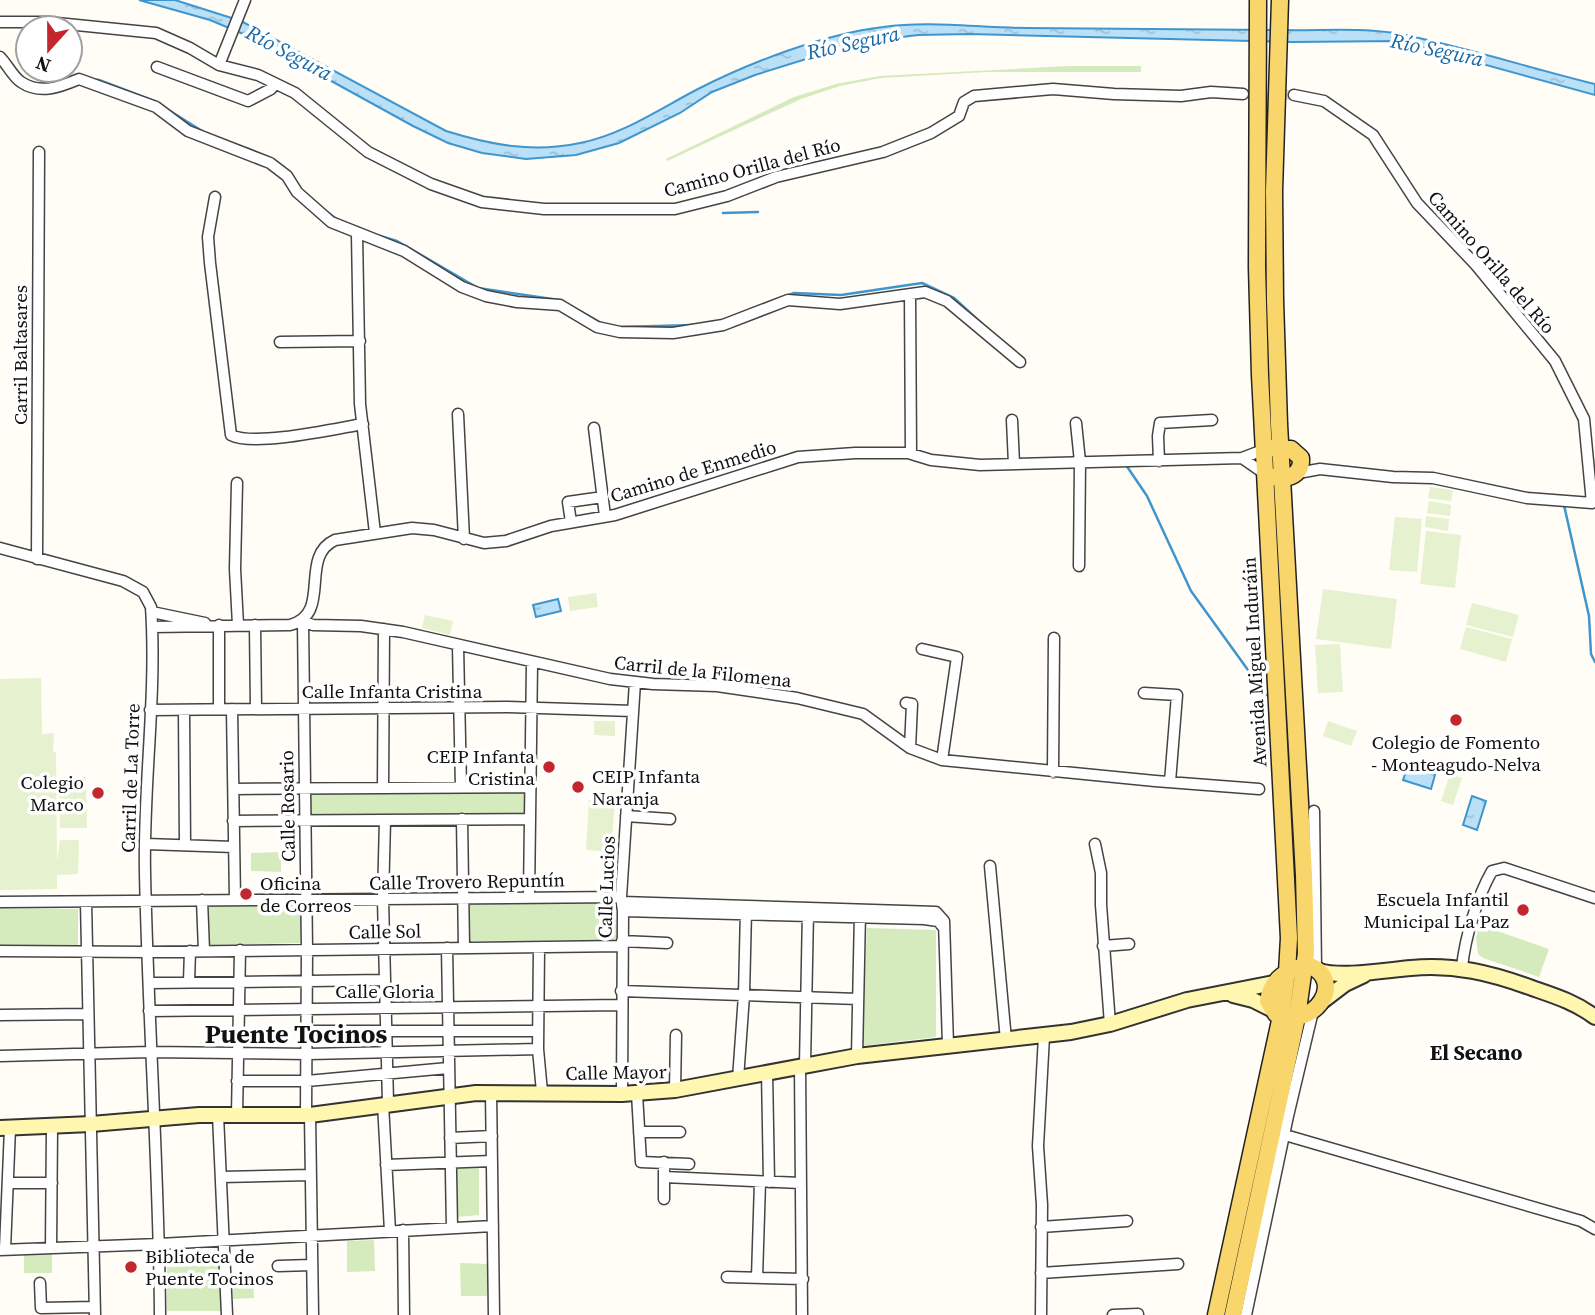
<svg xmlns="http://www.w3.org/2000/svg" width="1595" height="1315" font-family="'Source Serif 4',serif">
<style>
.grass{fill:#d5ebbd}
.pitch{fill:#e6f2cf}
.water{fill:url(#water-ripples);stroke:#3f96cf;stroke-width:2}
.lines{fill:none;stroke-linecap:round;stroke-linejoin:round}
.stream{stroke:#3f96cf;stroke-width:2.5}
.street-tunnel{stroke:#dbdad3;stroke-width:10;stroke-dasharray:10 5;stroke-linecap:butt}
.street-casing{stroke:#444;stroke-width:13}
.secondary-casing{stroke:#333;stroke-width:18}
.primary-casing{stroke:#222;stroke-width:19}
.street{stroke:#fff;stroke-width:10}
.secondary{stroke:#fff6b0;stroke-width:14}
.primary{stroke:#f9d66b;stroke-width:16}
.poi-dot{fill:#c4262e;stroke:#fff;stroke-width:2.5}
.labels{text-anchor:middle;stroke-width:7;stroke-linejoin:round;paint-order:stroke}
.street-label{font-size:19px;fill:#111;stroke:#fff}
.poi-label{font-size:19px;fill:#111;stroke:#fff;text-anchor:end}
.water-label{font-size:21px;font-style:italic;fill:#1768a6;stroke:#fff}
.neighbourhood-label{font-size:21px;font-weight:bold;fill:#111;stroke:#fff}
.district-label{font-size:26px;font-weight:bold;fill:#111;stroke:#fff}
</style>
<defs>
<pattern id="water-ripples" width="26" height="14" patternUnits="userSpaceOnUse" patternTransform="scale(1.75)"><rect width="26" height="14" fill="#b9e0f7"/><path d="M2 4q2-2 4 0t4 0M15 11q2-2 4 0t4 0" fill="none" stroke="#9ebfd3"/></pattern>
</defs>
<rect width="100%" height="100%" fill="#fffdf5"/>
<path class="grass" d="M 1069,66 L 1141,66 L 1141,72 L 987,72 L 881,78 L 840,86 L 801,99 L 667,161 L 666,159 L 794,97 L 836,84 L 880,76 Z
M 1262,91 L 1273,91 L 1275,443 L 1268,443 Z
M 1273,489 L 1276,490 L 1300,931 L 1295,931 L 1294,872 Z
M 526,791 L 526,813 L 309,816 L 309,793 Z
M 281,852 L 281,872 L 251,871 L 251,853 Z
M 615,901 L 617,940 L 465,941 L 465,902 Z
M 300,904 L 302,906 L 300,943 L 212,945 L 209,943 L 208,909 L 210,906 Z
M 0,908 L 78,909 L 78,945 L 0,945 Z
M 1480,925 L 1549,949 L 1539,977 L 1483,958 L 1478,954 L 1476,937 Z
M 867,928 L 936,930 L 936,1037 L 862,1046 Z
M 479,1165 L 479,1215 L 457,1217 L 456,1166 Z
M 374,1240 L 375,1271 L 347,1272 L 347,1241 Z
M 52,1253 L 52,1273 L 24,1273 L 24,1255 Z
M 460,1263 L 488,1264 L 487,1296 L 461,1296 Z
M 223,1265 L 224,1311 L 167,1311 L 167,1267 Z
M 232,1273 L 253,1273 L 254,1298 L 233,1299 Z"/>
<path class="pitch" d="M 1430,487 L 1453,490 L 1451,501 L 1428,498 Z
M 1429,501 L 1451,505 L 1450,516 L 1427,513 Z
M 1426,516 L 1449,519 L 1448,531 L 1425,527 Z
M 1395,517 L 1422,519 L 1417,572 L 1389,570 Z
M 1426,531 L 1461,535 L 1455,588 L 1420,584 Z
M 1323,589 L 1397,599 L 1391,649 L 1316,639 Z
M 596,593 L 598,607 L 570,611 L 568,597 Z
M 1472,603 L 1519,615 L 1513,637 L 1466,625 Z
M 425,615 L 453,621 L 450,635 L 422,628 Z
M 1466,627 L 1512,639 L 1506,662 L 1460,649 Z
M 1340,644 L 1343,692 L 1318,693 L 1315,645 Z
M 41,678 L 42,734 L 54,733 L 53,752 L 56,752 L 57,861 L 60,840 L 79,840 L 78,874 L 57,875 L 57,889 L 0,890 L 0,679 Z
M 594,721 L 615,721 L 615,736 L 594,735 Z
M 1328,721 L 1357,731 L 1351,746 L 1323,736 Z
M 1450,774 L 1462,778 L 1453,805 L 1441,801 Z
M 59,777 L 86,777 L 87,828 L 60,828 Z
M 589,800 L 615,802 L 611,852 L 586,850 Z"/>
<path class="water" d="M 139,0 L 175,0 L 241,21 L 446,131 C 491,145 533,153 580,143 C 622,135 661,108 698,89 C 751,62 824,34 883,27 C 931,20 978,28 1026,28 C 1111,28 1196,29 1281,30 C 1320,31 1361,27 1400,34 C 1466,47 1529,68 1595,84 L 1595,95 L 1399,41 L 1292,42 L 970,34 L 918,35 L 869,41 L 819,55 L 755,75 L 712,92 L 680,113 L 619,143 L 576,155 L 526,159 L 482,153 L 448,143 L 413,126 L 255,39 L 210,20 Z
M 558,599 L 561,611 L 536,617 L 533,605 Z
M 1408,766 L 1435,775 L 1431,789 L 1403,780 Z
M 1472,796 L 1486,801 L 1477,830 L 1463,825 Z"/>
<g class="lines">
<path class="stream" d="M 90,79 L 99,80 L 157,102
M 39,84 L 67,79
M 162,106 L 207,134
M 246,148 L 269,158
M 327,212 L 338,220
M 723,213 L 758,212
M 380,236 L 397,241 L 478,288 L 559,300
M 784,297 L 794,293 L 841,295 L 922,283 L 954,298 L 990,331
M 580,311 L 605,325
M 618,327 L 695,325
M 1126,465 L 1147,496 L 1191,591 L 1266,695
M 1564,505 L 1589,616 L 1591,654 L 1595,662"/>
<path class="street-tunnel" d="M 1254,94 L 1294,95"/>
<defs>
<path id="street" d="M 0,22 L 47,22 L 156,33 L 190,48 L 219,65 L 258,75 L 295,93 L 368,152 L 431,184 L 482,202 L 544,209 L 675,209 L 727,196 L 776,177 L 883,152 L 931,133 L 959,116 L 964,102 L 974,96 L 1053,89 L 1114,94 L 1181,96 L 1211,92 L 1243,94
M 0,57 C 7,64 13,77 21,82 C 40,95 60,87 79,79 L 156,107 L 188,131 L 270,163 L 287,176 L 297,192 L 331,222 L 404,251 L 462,287 L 486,296 L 517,302 L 560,305 L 597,327 L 620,332 L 673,333 L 723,325 L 788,300 L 840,304 L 925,292 L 947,301 L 1020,362
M 219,65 L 245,0
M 157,67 L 248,101 L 271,89 L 275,84
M 1294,95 L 1324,101 L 1373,135 L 1417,203 L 1476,265 L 1555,361 L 1584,419 L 1592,503
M 215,197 L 208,237 L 210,263 L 231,435 C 254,447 334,429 363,424
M 357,234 L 360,404 L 375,533
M 910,294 L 911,454
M 280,342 L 360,341
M 458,414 L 464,539
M 1012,420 L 1014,464
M 1076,423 L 1080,462 L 1079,566
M 594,428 L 605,516
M 1242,458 L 1265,474
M 1159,461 L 1158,436 L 1160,423 L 1212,420
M 1298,473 L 1320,469 L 1393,477 L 1433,478 L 1527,498 L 1592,503
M 237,483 L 235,569 L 238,625
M 571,522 L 568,502 L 603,497
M 0,548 L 123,581 L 143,592 L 151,607 C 157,696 143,785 145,873 C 148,1021 159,1168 160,1315
M 37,559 L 39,152
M 152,612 L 205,623
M 302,621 L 313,625 L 361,626 L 403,632 L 610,679 L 653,684 L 717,686 L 797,698 L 863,714 L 910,748 L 942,760 L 1155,781 L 1259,789
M 303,622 L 307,950 L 306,1115
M 255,625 L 256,709
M 152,627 L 290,625 C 333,614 298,557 335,540 L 412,528 L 434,530 L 484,543 L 506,541 L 551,526 L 615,515 L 798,457 L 855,453 L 908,453 L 931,460 L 980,465 L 1242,458 L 1263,450
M 458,646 L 461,787
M 922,649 L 957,657 L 942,760
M 1144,693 L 1177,695 L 1170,782
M 906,703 L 912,704 L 910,748
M 219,709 L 219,625
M 232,709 L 235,900
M 150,710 L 507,707 L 633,711
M 184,710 L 185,845
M 1053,772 L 1054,638
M 383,788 L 384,629
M 234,789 L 529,787
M 1314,811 L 1316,969
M 626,816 L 670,819
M 462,819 L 464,947
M 385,820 L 383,899 L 388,1103
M 233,821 L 529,819
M 146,844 L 234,847
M 1095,844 L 1101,873 L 1101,905 L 1110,1024
M 990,866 L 1006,1040
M 529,897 L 532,663
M 202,900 L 204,951
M 0,902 L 621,897
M 86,902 L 95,1315
M 622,902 L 936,912 L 944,921 L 948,1045
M 623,911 L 924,919 L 938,921 L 944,928
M 622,941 L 667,943
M 1103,946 L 1129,944
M 447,948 L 452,1228
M 539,948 L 538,1049 L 542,1092
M 0,951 L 149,952 L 622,946
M 1462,967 C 1465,938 1477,897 1492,871 L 1504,868 L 1595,898
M 189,982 L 190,951
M 149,983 L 384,980
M 621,991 L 858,999
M 149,1011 L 620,1005
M 0,1015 L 88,1014
M 307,1031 L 538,1031
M 0,1056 L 150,1052 L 308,1054 L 538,1049
M 857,1056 L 860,913
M 805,1065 L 808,911
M 800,1066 L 802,1315
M 767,1072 L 769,1182
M 738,1079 L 744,995 L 746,910
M 237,1081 L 307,1081 L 448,1068
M 675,1090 L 676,1035
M 491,1092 L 494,1315
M 622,1094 L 623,911 L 621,897 L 635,682
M 637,1094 L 641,1162 L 689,1164
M 383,1104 L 390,1231
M 218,1115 L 227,1315
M 237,1115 L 240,950
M 310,1115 L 313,1315
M 639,1132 L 680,1132
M 1285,1135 L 1581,1221 L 1595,1229
M 450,1138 L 492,1136
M 386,1165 L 492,1161
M 221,1177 L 310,1175
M 664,1177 L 800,1183
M 8,1183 L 52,1183
M 664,1199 L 664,1162
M 1041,1227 L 1127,1221
M 403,1230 L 404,1315
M 51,1248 L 52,1127
M 5,1249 L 10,1128
M 0,1250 L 159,1244 L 493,1226
M 278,1266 L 312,1265
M 1041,1273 L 1178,1264
M 727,1277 L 803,1279
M 757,1278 L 760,1182
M 40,1283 L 41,1308 L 95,1307
M 1041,1315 L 1042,1205 L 1038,1146 L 1044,1036
M 1113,1315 L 1138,1314
M 1246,1315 L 1288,1116 L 1313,1011"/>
<path id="secondary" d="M 1319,971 C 1342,978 1386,970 1411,968 C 1455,964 1491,973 1532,988 C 1555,996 1575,1002 1595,1017
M 1233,995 L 1253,1000 L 1271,1009
M 1320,1003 L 1345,984 L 1364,975
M 0,1128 L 91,1124 L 199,1115 L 310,1115 L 476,1093 L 622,1094 L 675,1090 L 857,1056 L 1071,1032 L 1110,1024 L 1187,1000 L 1274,983"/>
<path id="primary" d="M 1271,448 L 1291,449 L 1301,458 C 1302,475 1289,480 1273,477
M 1310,966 C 1346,981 1315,1030 1276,1014 L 1268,1001 C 1271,979 1289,967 1310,966 Z
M 1216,1315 L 1281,1016 L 1287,972 L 1289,938 L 1260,375 L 1257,267 L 1258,0
M 1233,1315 L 1297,1017 L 1306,953 L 1304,875 L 1279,424 L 1275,300 L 1274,191 L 1280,0"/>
</defs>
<use href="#street" class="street-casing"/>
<use href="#secondary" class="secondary-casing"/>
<use href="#primary" class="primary-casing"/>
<use href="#street" class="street"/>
<use href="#secondary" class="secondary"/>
<use href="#primary" class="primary"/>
</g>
<g class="poi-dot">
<circle cx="1456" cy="720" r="7"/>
<circle cx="549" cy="767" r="7"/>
<circle cx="578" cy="787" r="7"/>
<circle cx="98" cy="793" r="7"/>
<circle cx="246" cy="894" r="7"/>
<circle cx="1523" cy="910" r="7"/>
<circle cx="131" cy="1267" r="7"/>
</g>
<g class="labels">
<g class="street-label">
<text transform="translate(752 167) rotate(-15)" y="7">Camino Orilla del Río</text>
<text transform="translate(1492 262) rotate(49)" y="7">Camino Orilla del Río</text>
<text transform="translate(20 355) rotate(-90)" y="7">Carril Baltasares</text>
<text transform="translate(693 471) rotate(-17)" y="7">Camino de Enmedio</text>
<text transform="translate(1254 662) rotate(-93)" y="7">Avenida Miguel Induráin</text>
<text transform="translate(703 671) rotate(6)" y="7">Carril de la Filomena</text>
<text x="392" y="698">Calle Infanta Cristina</text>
<text transform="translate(130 778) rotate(-88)" y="7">Carril de La Torre</text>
<text transform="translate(287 806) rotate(-91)" y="7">Calle Rosario</text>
<text transform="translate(467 881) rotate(-1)" y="7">Calle Trovero Repuntín</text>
<text transform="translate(606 887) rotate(-88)" y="7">Calle Lucios</text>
<text transform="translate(385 931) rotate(-1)" y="7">Calle Sol</text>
<text x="385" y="998">Calle Gloria</text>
<text transform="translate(616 1072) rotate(-1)" y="7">Calle Mayor</text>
</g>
<g class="poi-label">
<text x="1456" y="749" text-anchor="middle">Colegio de Fomento<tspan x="1456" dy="22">- Monteagudo-Nelva</tspan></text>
<text x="535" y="763">CEIP Infanta<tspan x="535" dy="22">Cristina</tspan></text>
<text x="592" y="783" text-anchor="start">CEIP Infanta<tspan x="592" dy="22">Naranja</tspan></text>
<text x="84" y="789">Colegio<tspan x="84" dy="22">Marco</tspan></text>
<text x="260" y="890" text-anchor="start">Oficina<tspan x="260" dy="22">de Correos</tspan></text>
<text x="1509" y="906">Escuela Infantil<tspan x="1509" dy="22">Municipal La Paz</tspan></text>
<text x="145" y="1263" text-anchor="start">Biblioteca de<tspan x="145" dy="22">Puente Tocinos</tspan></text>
</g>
<g class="water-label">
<text transform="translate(853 43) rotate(-12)" y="7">Río Segura</text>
<text transform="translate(1437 50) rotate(12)" y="7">Río Segura</text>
<text transform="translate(289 53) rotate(28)" y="7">Río Segura</text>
</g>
<g class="neighbourhood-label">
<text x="1476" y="1060">El Secano</text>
</g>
<g class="district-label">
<text x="296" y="1043">Puente Tocinos</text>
</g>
</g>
<g transform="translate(49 49) rotate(201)"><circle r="33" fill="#ffffff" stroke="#a0a0a0" stroke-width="2"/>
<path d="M0-5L12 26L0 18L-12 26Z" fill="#c4262e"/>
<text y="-10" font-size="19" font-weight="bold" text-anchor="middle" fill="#111111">N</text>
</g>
</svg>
